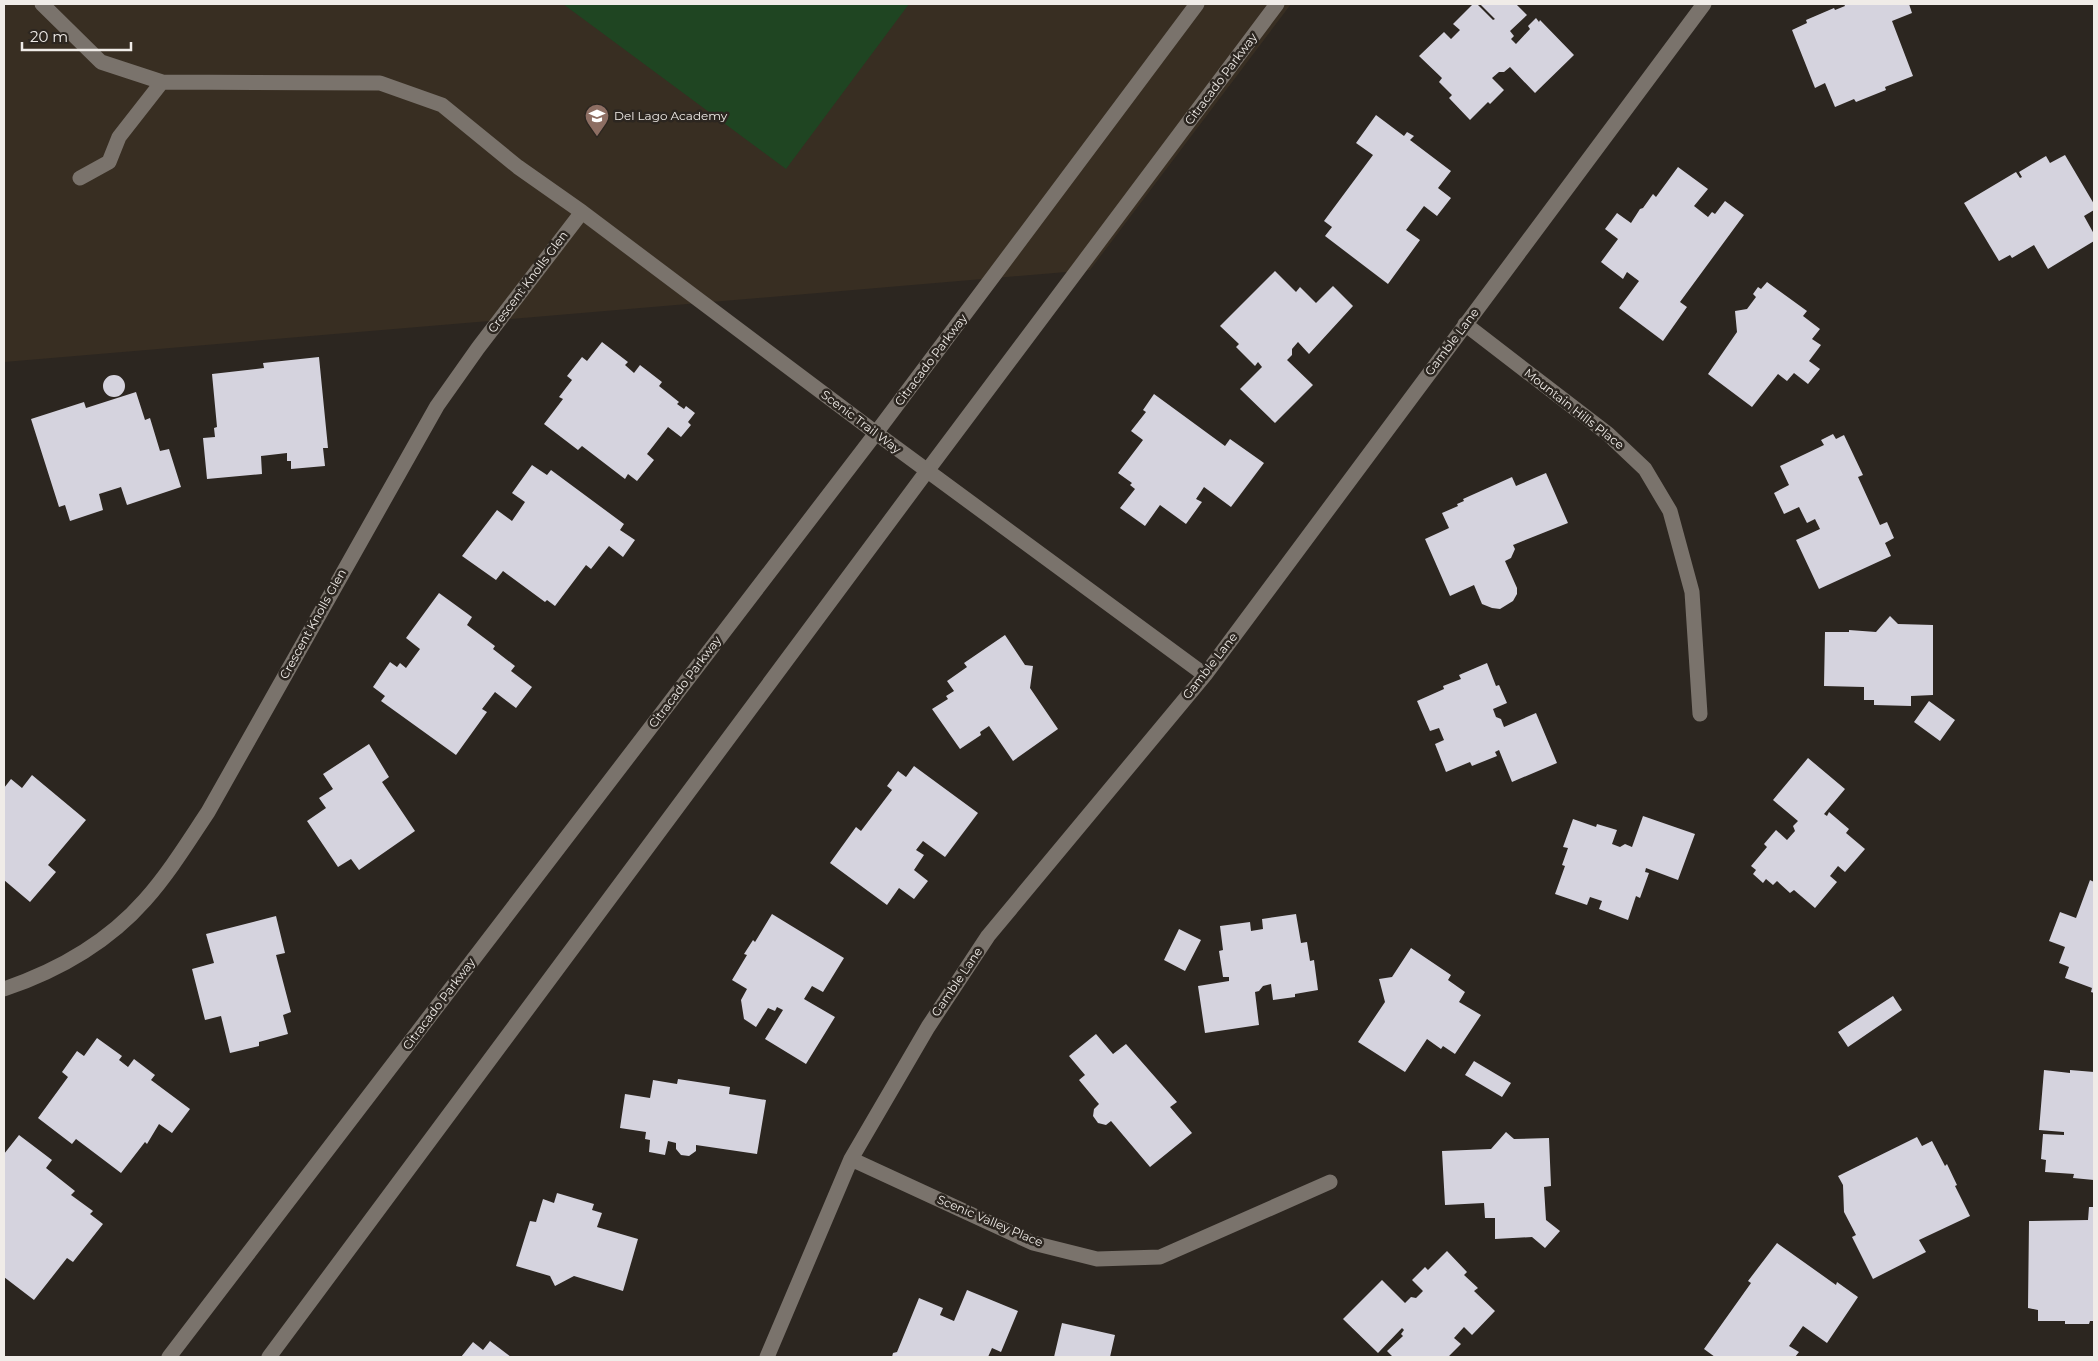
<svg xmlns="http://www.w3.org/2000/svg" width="2098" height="1361" font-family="Montserrat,sans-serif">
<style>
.built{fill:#382e22}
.green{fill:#1f4522}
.building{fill:#d5d3de}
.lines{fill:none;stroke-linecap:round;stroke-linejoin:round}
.minor{stroke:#7a736c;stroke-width:15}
.labels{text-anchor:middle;stroke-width:5;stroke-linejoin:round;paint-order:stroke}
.street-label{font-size:12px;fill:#f0ece8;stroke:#2c2620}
.poi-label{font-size:12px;fill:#f0ece8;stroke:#2c2620;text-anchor:start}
</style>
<rect width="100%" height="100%" fill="#2c2620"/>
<path class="built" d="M 4,4 L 1291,4 L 1090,270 L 4,362 Z"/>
<path class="green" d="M 563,4 L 909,4 L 786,169 Z"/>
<path class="building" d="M 1473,4 L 1477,4 L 1493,20 L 1495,19 L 1480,4 L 1516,4 L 1527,15 L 1510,31 L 1514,36 L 1511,39 L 1516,44 L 1530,29 L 1528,26 L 1536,18 L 1539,22 L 1540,20 L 1574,55 L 1535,93 L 1510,67 L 1504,72 L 1499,72 L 1492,78 L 1504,90 L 1490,104 L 1488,102 L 1470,120 L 1449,98 L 1452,95 L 1439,82 L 1442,78 L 1419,56 L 1444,32 L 1451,39 L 1460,30 L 1453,24 Z
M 1844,4 L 1909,4 L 1912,13 L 1892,21 L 1913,76 L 1885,87 L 1886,90 L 1856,102 L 1854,99 L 1835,107 L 1825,83 L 1815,88 L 1792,30 L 1807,23 L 1806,20 L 1834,8 L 1835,10 L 1845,6 Z
M 1376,115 L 1404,136 L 1407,132 L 1414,136 L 1410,140 L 1451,171 L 1438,188 L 1451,198 L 1437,216 L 1424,206 L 1406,230 L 1420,240 L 1388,284 L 1325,236 L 1332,227 L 1324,221 L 1373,155 L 1356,143 Z
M 2065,155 L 2094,204 L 2094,210 L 2084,216 L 2094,234 L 2094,241 L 2048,269 L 2034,245 L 2012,258 L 2010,255 L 1999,261 L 1964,203 L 2016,172 L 2020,178 L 2022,177 L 2019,172 L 2046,156 L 2050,163 Z
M 1678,167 L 1708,189 L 1694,206 L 1708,217 L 1712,212 L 1715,214 L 1725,201 L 1744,215 L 1680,302 L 1687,307 L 1663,341 L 1619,308 L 1639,281 L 1627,272 L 1623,279 L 1601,262 L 1618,239 L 1605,229 L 1617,213 L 1631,223 L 1640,209 L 1643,208 L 1653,194 L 1656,197 Z
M 1275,271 L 1296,292 L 1300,287 L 1316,303 L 1333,286 L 1353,306 L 1309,354 L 1298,342 L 1292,349 L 1292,355 L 1287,360 L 1313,385 L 1275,423 L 1240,389 L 1262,367 L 1258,362 L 1255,366 L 1236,347 L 1239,344 L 1220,326 Z
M 1767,282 L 1807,311 L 1803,316 L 1820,329 L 1812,339 L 1821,345 L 1809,361 L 1820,369 L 1808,384 L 1794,373 L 1787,381 L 1778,374 L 1752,407 L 1708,374 L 1737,332 L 1735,311 L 1747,309 L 1756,297 L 1753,294 L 1758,287 L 1761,289 Z
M 602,342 L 628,362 L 625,365 L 634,373 L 640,365 L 662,382 L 659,386 L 679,402 L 677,404 L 684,409 L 686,406 L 695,413 L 688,422 L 691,425 L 681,437 L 668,427 L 647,454 L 654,460 L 637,481 L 628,474 L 625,479 L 582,446 L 578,450 L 544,424 L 563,399 L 559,397 L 572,380 L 567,376 L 582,357 L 587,361 Z
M 319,357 L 328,448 L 323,448 L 325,466 L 291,469 L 291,461 L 287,461 L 287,453 L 261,456 L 262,474 L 207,479 L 203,438 L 215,437 L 214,428 L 217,427 L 212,374 L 264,368 L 263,363 Z
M103 386a11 11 0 1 1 22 0a11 11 0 1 1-22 0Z
M 136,392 L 145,420 L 150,418 L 160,451 L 169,449 L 181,487 L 127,505 L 121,487 L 99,494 L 103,510 L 70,521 L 65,505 L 59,507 L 31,419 L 84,402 L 86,408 Z
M 1154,394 L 1225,446 L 1230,439 L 1264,463 L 1231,507 L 1204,487 L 1196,499 L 1202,502 L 1186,524 L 1160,505 L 1145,526 L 1120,508 L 1135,489 L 1130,485 L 1132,483 L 1118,473 L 1143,440 L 1131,431 L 1146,412 L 1143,410 Z
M 1833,434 L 1836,439 L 1844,435 L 1863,475 L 1858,477 L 1880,525 L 1887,522 L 1894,538 L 1885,543 L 1891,556 L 1819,589 L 1796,540 L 1820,529 L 1815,519 L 1807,523 L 1799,507 L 1784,514 L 1774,493 L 1789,485 L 1780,466 L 1824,445 L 1821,440 Z
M 532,465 L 547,475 L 551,470 L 624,524 L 620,530 L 635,540 L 623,557 L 609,546 L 591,569 L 586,565 L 555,606 L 547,600 L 545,602 L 503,571 L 496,580 L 462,556 L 497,510 L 512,521 L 525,502 L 512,493 Z
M 1546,473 L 1568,523 L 1513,545 L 1515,549 L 1511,558 L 1505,561 L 1517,588 L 1517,594 L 1513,601 L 1500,609 L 1492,608 L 1482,604 L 1474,585 L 1450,596 L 1425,539 L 1449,528 L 1442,513 L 1458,506 L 1457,504 L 1464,501 L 1463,499 L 1512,477 L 1516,486 Z
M 439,593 L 472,617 L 467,625 L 495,646 L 493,649 L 515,666 L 511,671 L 532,687 L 516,708 L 495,692 L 482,709 L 487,712 L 456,755 L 381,701 L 385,696 L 373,687 L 390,662 L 397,667 L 400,663 L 406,668 L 420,649 L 406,638 Z
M 1890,616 L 1898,624 L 1933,625 L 1933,695 L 1911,696 L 1911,706 L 1874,705 L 1874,700 L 1864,700 L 1864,687 L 1824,686 L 1825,632 L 1849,632 L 1849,630 L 1876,632 Z
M 1005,635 L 1025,665 L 1033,666 L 1030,688 L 1058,729 L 1013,761 L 989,726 L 980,732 L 981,735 L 960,749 L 932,709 L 948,699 L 946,696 L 954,691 L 947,681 L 967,667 L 964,663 Z
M 1487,663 L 1496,686 L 1499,685 L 1507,703 L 1493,709 L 1496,717 L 1501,719 L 1504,727 L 1536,713 L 1557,763 L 1512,782 L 1499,750 L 1495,752 L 1497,756 L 1472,766 L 1470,762 L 1446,772 L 1435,744 L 1444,740 L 1439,728 L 1430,731 L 1417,701 L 1444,689 L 1443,686 L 1461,679 L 1459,675 Z
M 1929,701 L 1955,720 L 1940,741 L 1914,722 Z
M 369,744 L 389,777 L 382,782 L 415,831 L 359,870 L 351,859 L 338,867 L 307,821 L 326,808 L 319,798 L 333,789 L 323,774 Z
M 1808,758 L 1845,789 L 1824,814 L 1827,816 L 1829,812 L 1849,829 L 1846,833 L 1865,849 L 1845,872 L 1838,866 L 1830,876 L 1837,882 L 1815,908 L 1794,890 L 1790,893 L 1777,881 L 1773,885 L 1766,879 L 1763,883 L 1753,874 L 1756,870 L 1751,866 L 1767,847 L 1764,844 L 1776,830 L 1787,840 L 1795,831 L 1793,826 L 1798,821 L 1773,800 Z
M 914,766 L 978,813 L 945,857 L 923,841 L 916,850 L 924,855 L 914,870 L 928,881 L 914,899 L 899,888 L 887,905 L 830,863 L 856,827 L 861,831 L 892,790 L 887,786 L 898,771 L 906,777 Z
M 32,775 L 86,820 L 48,865 L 56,872 L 30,902 L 4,880 L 4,788 L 11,779 L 22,788 Z
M 1643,816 L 1695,834 L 1678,880 L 1646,868 L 1645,872 L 1649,873 L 1640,898 L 1636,896 L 1628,920 L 1599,909 L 1602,901 L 1590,897 L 1587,905 L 1555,894 L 1565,866 L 1562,865 L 1568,848 L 1563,847 L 1573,819 L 1596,827 L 1597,824 L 1617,830 L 1612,844 L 1620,847 L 1625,844 L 1632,847 Z
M 2090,880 L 2094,882 L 2094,993 L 2091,992 L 2092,988 L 2065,978 L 2069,967 L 2059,963 L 2065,947 L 2049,941 L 2060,912 L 2076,918 Z
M 772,914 L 844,958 L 823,992 L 812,986 L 804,999 L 835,1017 L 806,1064 L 765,1039 L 783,1010 L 777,1007 L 775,1011 L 768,1008 L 756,1027 L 744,1019 L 741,1000 L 747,989 L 732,980 L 747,955 L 744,954 L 753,940 L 755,942 Z
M 1296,914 L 1301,943 L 1307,942 L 1310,961 L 1314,960 L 1318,990 L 1295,994 L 1295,997 L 1273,1000 L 1271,984 L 1263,986 L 1259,991 L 1255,992 L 1259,1025 L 1205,1033 L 1198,986 L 1229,981 L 1229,977 L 1223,977 L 1219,951 L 1223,950 L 1220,926 L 1250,922 L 1251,931 L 1263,929 L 1262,919 Z
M 276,916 L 285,953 L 276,955 L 291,1012 L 283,1015 L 288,1034 L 259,1042 L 259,1046 L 230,1053 L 221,1016 L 205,1020 L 192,969 L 214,963 L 206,934 Z
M 1179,929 L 1201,940 L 1185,971 L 1164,960 Z
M 1411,948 L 1451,975 L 1448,980 L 1465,992 L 1459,1002 L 1481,1015 L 1455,1054 L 1443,1046 L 1441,1049 L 1427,1039 L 1405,1072 L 1358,1042 L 1385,1002 L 1379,979 L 1392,977 Z
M 1893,996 L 1902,1010 L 1848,1047 L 1838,1032 Z
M 1096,1034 L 1113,1054 L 1126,1044 L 1177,1102 L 1170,1107 L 1192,1133 L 1150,1167 L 1111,1121 L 1106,1125 L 1098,1123 L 1093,1116 L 1094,1109 L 1099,1104 L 1079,1080 L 1085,1075 L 1069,1056 Z
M 97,1038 L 122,1056 L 119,1060 L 128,1067 L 134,1059 L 155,1075 L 151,1080 L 190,1109 L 172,1133 L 159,1124 L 147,1144 L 145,1142 L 121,1173 L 76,1139 L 72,1144 L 38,1118 L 68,1077 L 62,1072 L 77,1051 L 84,1056 Z
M 1474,1061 L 1511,1083 L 1502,1097 L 1465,1075 Z
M 2044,1070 L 2070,1073 L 2070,1070 L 2094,1072 L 2094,1180 L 2073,1178 L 2074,1174 L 2045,1172 L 2046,1160 L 2041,1159 L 2043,1134 L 2064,1135 L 2064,1132 L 2039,1130 Z
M 678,1079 L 730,1087 L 729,1094 L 766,1100 L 757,1154 L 696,1145 L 696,1151 L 689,1156 L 681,1155 L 676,1149 L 676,1143 L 668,1141 L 665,1155 L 649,1152 L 650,1140 L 645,1139 L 646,1132 L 620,1128 L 625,1094 L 650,1098 L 653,1080 L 677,1084 Z
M 1506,1132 L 1514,1139 L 1549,1138 L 1551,1186 L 1544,1187 L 1546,1220 L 1560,1231 L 1545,1248 L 1532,1237 L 1495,1239 L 1495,1218 L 1485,1218 L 1484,1203 L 1445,1205 L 1442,1151 L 1491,1149 Z
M 19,1135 L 52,1160 L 46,1168 L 75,1191 L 71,1195 L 93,1211 L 90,1214 L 103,1224 L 73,1262 L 67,1258 L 34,1300 L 4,1277 L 4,1154 Z
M 1917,1137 L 1922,1146 L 1932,1141 L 1945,1166 L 1947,1164 L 1957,1185 L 1955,1186 L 1970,1216 L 1919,1240 L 1926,1252 L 1873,1279 L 1852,1237 L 1856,1235 L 1844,1212 L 1843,1185 L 1838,1176 Z
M 557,1193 L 594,1204 L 592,1210 L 602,1213 L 597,1227 L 638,1239 L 623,1291 L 574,1276 L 555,1286 L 550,1276 L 516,1266 L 530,1221 L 536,1222 L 543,1199 L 554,1203 Z
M 2089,1207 L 2094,1207 L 2094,1321 L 2090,1321 L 2089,1324 L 2065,1324 L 2065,1321 L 2038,1321 L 2038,1310 L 2028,1308 L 2029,1221 L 2088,1220 Z
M 1777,1243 L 1836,1285 L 1837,1282 L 1858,1297 L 1827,1343 L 1803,1326 L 1789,1346 L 1799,1352 L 1795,1357 L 1715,1357 L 1704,1349 L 1751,1283 L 1748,1281 Z
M 1447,1251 L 1467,1272 L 1464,1275 L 1478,1288 L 1474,1291 L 1495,1311 L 1472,1335 L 1464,1327 L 1454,1338 L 1461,1344 L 1448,1357 L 1393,1357 L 1387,1351 L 1403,1336 L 1401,1334 L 1404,1330 L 1402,1328 L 1378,1353 L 1343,1319 L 1382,1280 L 1405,1303 L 1411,1297 L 1416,1298 L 1423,1291 L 1412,1280 L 1425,1267 L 1428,1270 Z
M 967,1290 L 1018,1311 L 1001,1352 L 992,1348 L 988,1357 L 892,1357 L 893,1353 L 897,1352 L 919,1298 L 943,1308 L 940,1315 L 954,1321 Z
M 1062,1323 L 1115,1335 L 1110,1357 L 1054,1357 Z
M 490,1341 L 511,1357 L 461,1357 L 473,1342 L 483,1350 Z"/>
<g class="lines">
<path class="minor" d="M 42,4 L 101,62 L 162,82
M 80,178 L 109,162 L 119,137 L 162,82 L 380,83 L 442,105 L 518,167 L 582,212 L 876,433 L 1205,675
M 1465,324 L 1608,434 L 1645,469 L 1670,511 L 1692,592 L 1700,714
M 4,989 C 57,971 108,942 145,900 C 169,873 188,842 208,812 L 437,406 L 478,348 L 582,212
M 851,1159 L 1033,1243 L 1097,1259 L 1160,1257 L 1330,1182
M 169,1357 L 876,433 L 1197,4
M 269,1357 L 927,471 L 1277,4
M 767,1357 L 851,1159 L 928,1027 L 988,936 L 1205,675 L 1704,4"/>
</g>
<defs>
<symbol id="school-pin" viewBox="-11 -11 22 30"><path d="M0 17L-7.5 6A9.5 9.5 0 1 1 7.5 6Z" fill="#8d6e63" stroke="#2c2620"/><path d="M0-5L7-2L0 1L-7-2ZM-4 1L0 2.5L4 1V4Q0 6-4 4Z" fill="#fff"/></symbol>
</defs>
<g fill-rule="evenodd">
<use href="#school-pin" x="583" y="102" width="28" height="38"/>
</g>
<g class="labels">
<g class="street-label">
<text transform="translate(1221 79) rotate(-53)" y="4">Citracado Parkway</text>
<text transform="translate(528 282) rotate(-53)" y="4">Crescent Knolls Glen</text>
<text transform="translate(1452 342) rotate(-53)" y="4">Gamble Lane</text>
<text transform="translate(931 360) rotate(-53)" y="4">Citracado Parkway</text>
<text transform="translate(1574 409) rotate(38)" y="4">Mountain Hills Place</text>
<text transform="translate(861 422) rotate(37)" y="4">Scenic Trail Way</text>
<text transform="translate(313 624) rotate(-61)" y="4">Crescent Knolls Glen</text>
<text transform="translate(1210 666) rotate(-52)" y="4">Gamble Lane</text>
<text transform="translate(685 682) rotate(-53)" y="4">Citracado Parkway</text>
<text transform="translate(957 982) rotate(-56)" y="4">Gamble Lane</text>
<text transform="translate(439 1004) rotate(-53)" y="4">Citracado Parkway</text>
<text transform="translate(990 1221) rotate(23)" y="4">Scenic Valley Place</text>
</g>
<g class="poi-label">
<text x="614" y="120">Del Lago Academy</text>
</g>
</g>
<rect width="2098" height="1361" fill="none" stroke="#f0ece8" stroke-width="10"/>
<path d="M22 42v8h109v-8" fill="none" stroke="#f0ece8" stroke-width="2.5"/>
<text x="30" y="42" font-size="15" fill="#f0ece8" stroke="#2c2620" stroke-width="4" paint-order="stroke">20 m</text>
</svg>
